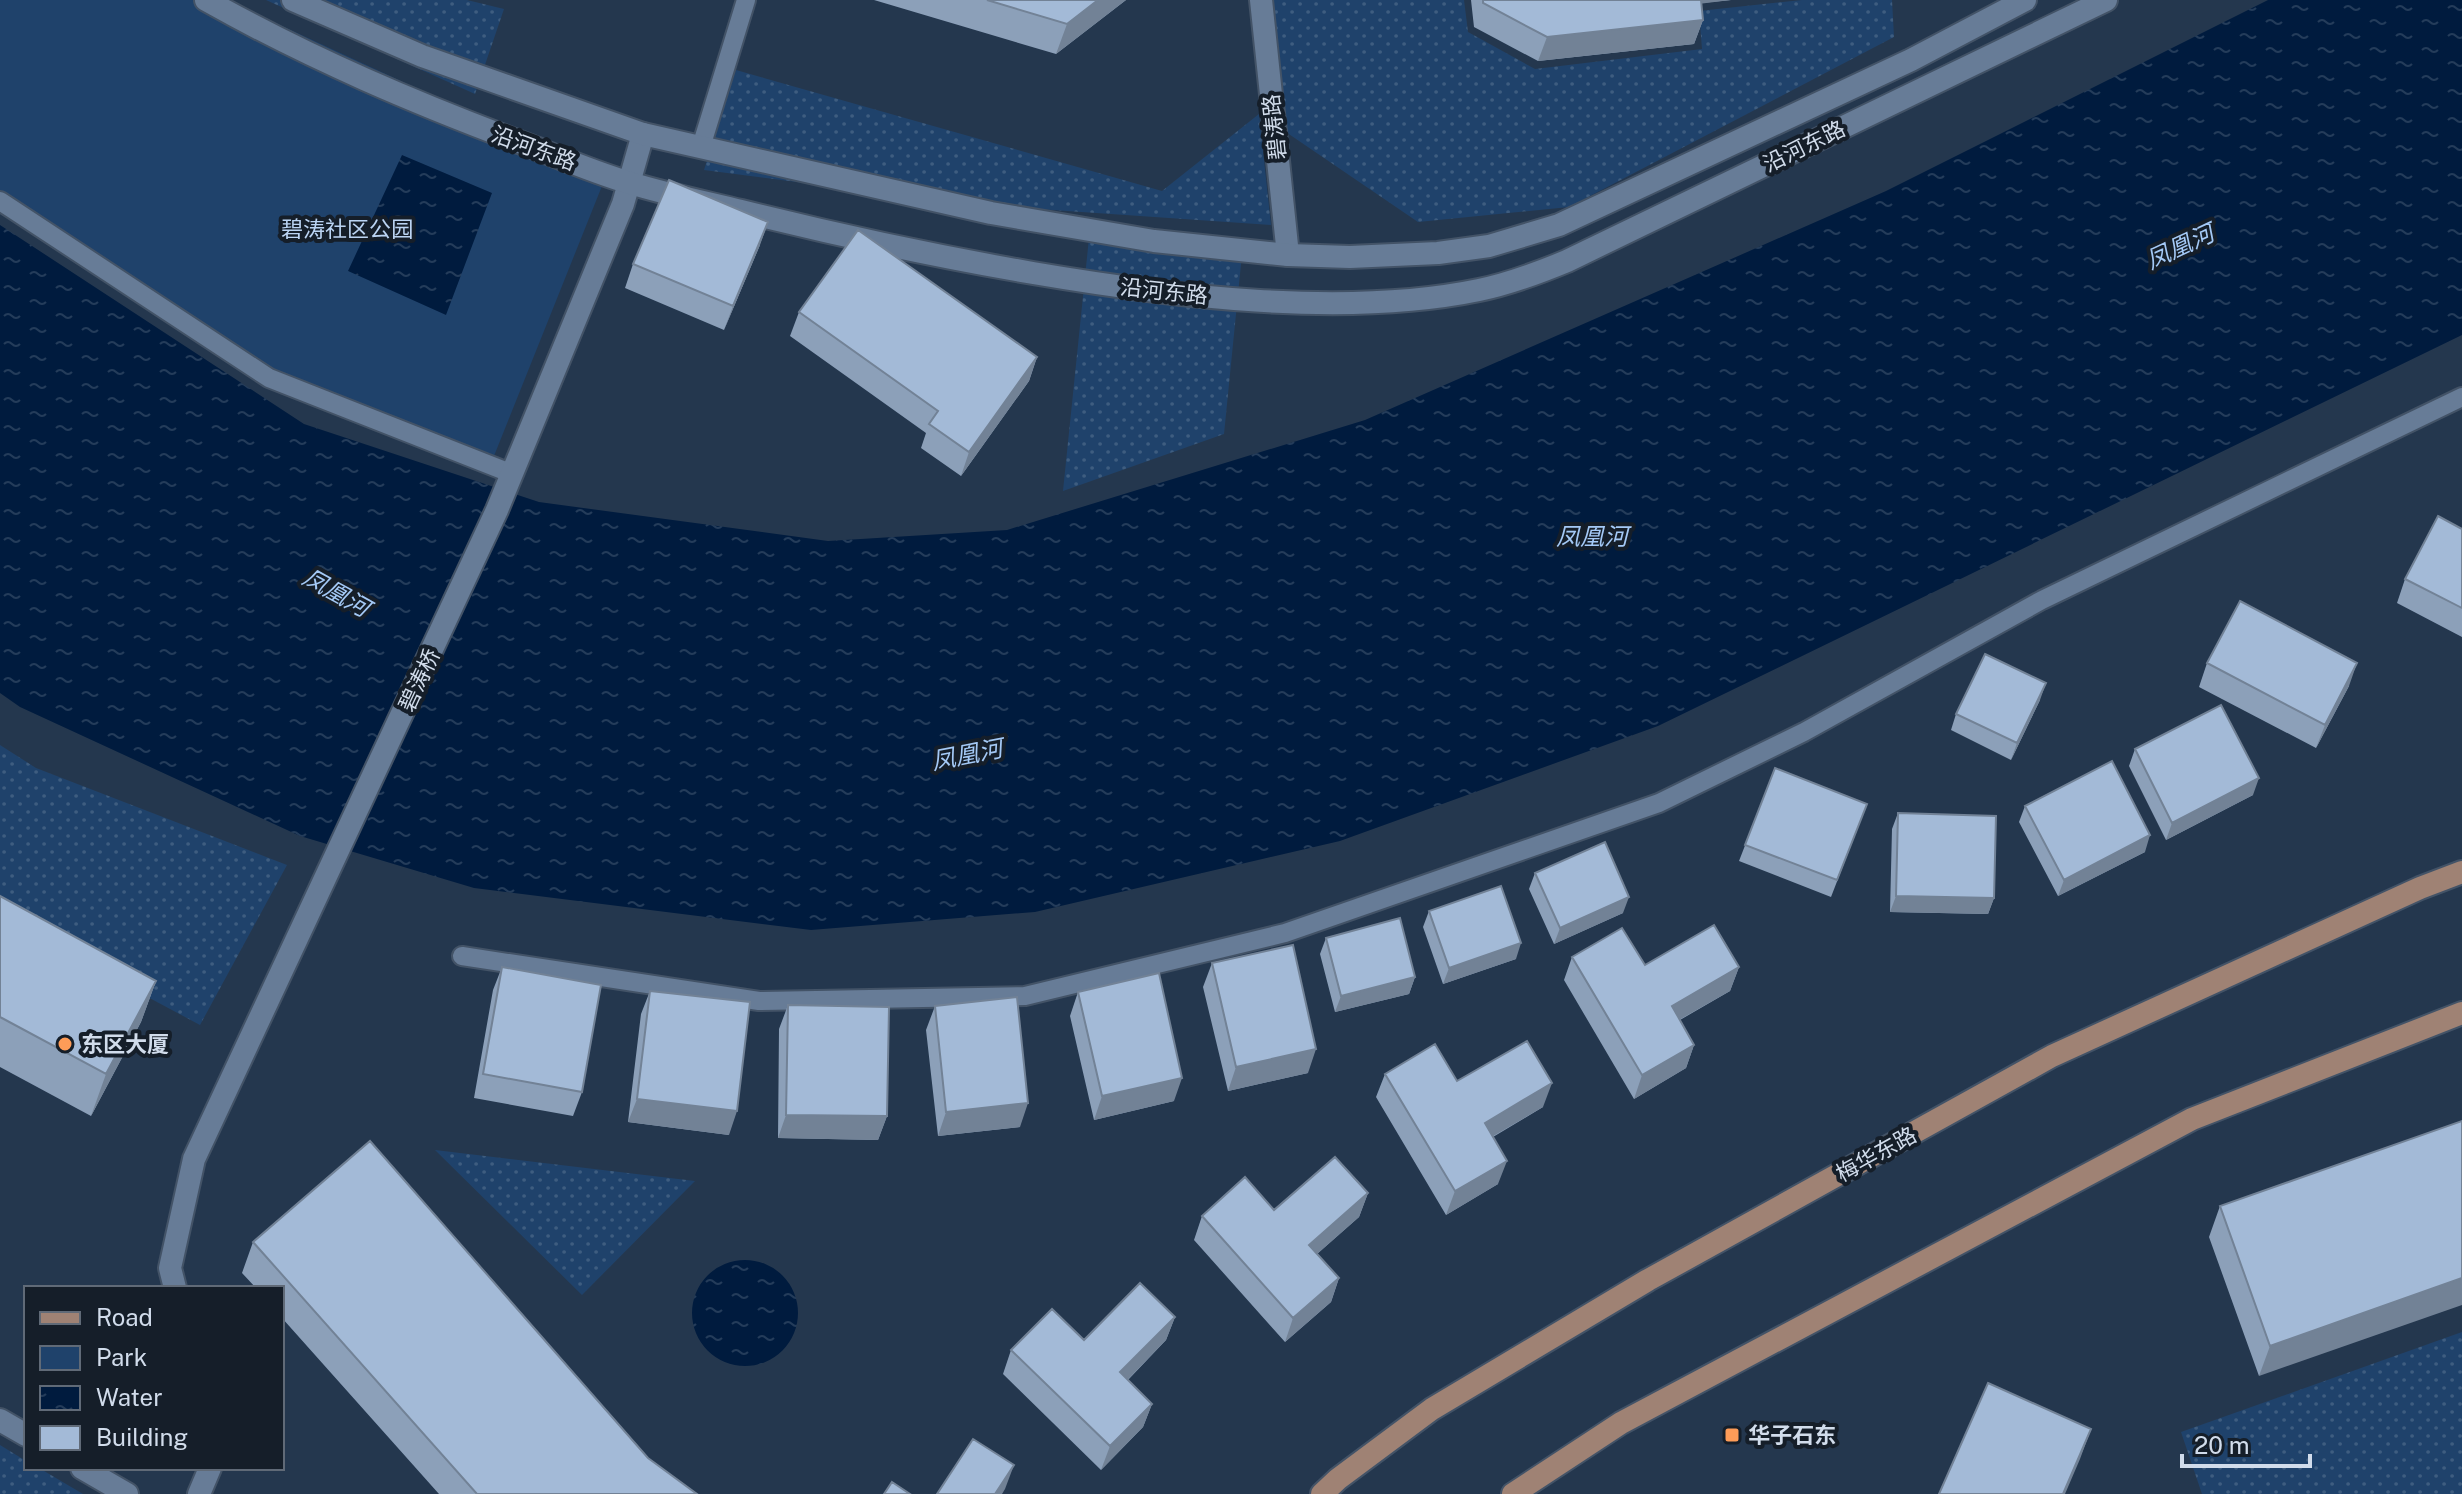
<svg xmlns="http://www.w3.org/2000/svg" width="2462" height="1494" font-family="'Public Sans','Noto Sans SC',sans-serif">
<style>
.grass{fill:url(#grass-dots)}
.park{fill:#1f426b}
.water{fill:url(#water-ripples)}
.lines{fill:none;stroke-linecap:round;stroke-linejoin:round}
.service-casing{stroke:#435367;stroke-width:22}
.minor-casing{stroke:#435367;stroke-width:26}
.tertiary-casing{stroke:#435367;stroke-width:26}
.primary-casing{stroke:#435367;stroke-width:26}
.service{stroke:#677c97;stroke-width:18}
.minor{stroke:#677c97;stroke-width:22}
.tertiary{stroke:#677c97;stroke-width:22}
.primary{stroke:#9f8274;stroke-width:22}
.wall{fill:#8ca0b9}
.shaded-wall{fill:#728296}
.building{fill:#a3bad7;stroke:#728296;stroke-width:2}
.poi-dot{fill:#fe9c58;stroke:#151e29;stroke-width:3}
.labels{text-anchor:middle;stroke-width:8;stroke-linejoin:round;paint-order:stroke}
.street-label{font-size:22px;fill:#d1dceb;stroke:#151e29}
.park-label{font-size:22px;fill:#bbd4f3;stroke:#151e29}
.poi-label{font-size:22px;font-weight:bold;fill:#d1dceb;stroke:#151e29;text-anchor:start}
.water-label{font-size:24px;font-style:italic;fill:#a4c9f6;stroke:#151e29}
</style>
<defs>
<pattern id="grass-dots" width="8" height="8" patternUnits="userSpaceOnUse" patternTransform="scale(2)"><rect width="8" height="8" fill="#1f426b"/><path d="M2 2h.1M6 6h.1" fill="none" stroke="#3e5d80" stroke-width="1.8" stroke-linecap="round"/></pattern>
<pattern id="water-ripples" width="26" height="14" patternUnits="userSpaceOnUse" patternTransform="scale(2)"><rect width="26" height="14" fill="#001b3e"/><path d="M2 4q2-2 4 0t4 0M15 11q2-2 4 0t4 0" fill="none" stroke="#243c5a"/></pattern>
</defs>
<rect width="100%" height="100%" fill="#24374e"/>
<path class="grass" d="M 266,0 L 467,0 L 504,9 L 475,94 Z
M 1268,0 L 1464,0 L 1468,32 L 1535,69 L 1702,49 L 1699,11 L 1802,0 L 1892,0 L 1894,37 L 1569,207 L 1418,222 L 1280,128 Z
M 736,70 L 1162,191 L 1259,114 L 1271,225 L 966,204 L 704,170 Z
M 1089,238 L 1242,254 L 1224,434 L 1063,491 Z
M 0,745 L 36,768 L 287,865 L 200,1025 L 0,918 Z
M 435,1150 L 695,1181 L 582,1295 Z
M 2462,1332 L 2462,1494 L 2202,1494 L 2181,1432 Z
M 0,1445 L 26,1461 L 26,1468 L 39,1468 L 83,1494 L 0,1494 Z"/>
<path class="park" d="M 0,0 L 226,0 L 606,176 L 494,456 L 273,370 L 0,191 Z"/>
<path class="water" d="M 2268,0 L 2462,0 L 2462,335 L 1658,726 L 1340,841 L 1035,912 L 811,930 L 474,888 L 300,836 L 20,707 L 0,693 L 0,225 L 304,424 L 539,502 L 828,541 L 1007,530 L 1365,420 L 1886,191 Z
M 402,155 L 492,193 L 446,315 L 348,271 Z
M692 1313a53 53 0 1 1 106 0a53 53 0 1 1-106 0Z"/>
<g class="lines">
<defs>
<path id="service" d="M 701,147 L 746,0
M 0,201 L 269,378 L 513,474
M 462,956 L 759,1001 L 1025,996 L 1285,933 L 1659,803 L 1804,732 L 2042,600 L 2462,397"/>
<path id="minor" d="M 1261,0 L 1288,255
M 175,1288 L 170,1268 L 194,1159 L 497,510 L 623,204 L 643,134
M 0,1420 L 26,1435
M 82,1468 L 127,1494
M 199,1494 L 210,1468"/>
<path id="tertiary" d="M 206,0 C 311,59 417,104 530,146 C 563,159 596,173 630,183 C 666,194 704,202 741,211 C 837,235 934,256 1033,273 C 1168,296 1344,318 1479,290 C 1509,284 1538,273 1567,261 L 2106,0
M 293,0 L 422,56 L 643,134 L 991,213 L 1154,241 L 1288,255 L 1350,257 L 1438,253 L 1489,246 L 1559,225 L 1911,60 L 2025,0"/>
<path id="primary" d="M 1322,1494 L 1338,1479 L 1432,1409 L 1648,1280 L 2052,1056 L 2420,888 L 2462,872
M 1513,1494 L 1621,1423 L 2192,1119 L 2462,1013"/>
</defs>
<use href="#service" class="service-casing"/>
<use href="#minor" class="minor-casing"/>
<use href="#tertiary" class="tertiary-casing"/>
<use href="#primary" class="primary-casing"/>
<use href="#service" class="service"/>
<use href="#minor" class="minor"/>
<use href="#tertiary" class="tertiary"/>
<use href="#primary" class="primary"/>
</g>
<path class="wall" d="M 874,0 L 1126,0 L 1056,54 Z
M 1471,0 L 1731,0 L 1701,3 L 1703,20 L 1694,44 L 1538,61 L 1474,27 Z
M 760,245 L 724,330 L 625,288 L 633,264 Z
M 799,312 L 1037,357 L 1029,381 L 961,476 L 921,448 L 926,433 L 790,336 Z
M 2462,529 L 2462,637 L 2397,603 L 2405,579 Z
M 2207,663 L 2349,686 L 2316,748 L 2199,687 Z
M 2040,700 L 2011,760 L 1951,730 L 1956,714 Z
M 2135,749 L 2253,795 L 2166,840 L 2129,766 Z
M 1775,768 L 1867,804 L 1831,897 L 1739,861 Z
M 2025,806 L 2145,852 L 2058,896 L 2019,822 Z
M 1898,813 L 1994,898 L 1988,914 L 1890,912 L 1892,829 Z
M 1535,873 L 1623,913 L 1554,944 L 1529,889 Z
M 0,896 L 156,981 L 141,1022 L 91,1116 L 0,1067 Z
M 1429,911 L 1516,959 L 1443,984 L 1423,927 Z
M 1326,938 L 1415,977 L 1409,994 L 1335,1012 L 1320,954 Z
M 1572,957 L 1645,965 L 1739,967 L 1730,991 L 1680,1020 L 1694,1045 L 1686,1068 L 1634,1099 L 1564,980 Z
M 1212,963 L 1308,1073 L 1228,1091 L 1203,987 Z
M 502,967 L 582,1092 L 573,1116 L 474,1098 L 493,990 Z
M 650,991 L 729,1135 L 628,1122 L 641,1014 Z
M 1078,992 L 1174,1101 L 1094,1120 L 1070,1016 Z
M 788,1005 L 887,1116 L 878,1140 L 778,1138 L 779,1029 Z
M 935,1006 L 1020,1127 L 938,1136 L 926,1030 Z
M 1385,1074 L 1457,1081 L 1543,1107 L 1493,1137 L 1498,1184 L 1446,1215 L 1376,1097 Z
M 2462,1121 L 2259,1376 L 2209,1237 L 2220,1206 Z
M 1368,1193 L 1359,1217 L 1317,1254 L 1339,1278 L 1331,1302 L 1285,1342 L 1194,1240 L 1202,1216 L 1274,1210 Z
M 253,1242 L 648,1458 L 697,1494 L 439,1494 L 282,1318 L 282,1288 L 256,1288 L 242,1273 Z
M 1175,1317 L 1166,1340 L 1128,1380 L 1152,1404 L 1143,1427 L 1101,1470 L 1003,1374 L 1011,1350 L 1084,1340 Z"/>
<path class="shaded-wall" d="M 1098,0 L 1126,0 L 1056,54 L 1067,24 Z
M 1692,0 L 1731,0 L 1690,5 Z
M 1703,20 L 1694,44 L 1538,61 L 1547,37 Z
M 768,222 L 760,245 L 724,330 L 733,306 Z
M 1037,357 L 1029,381 L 961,476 L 969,452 Z
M 2357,663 L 2349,686 L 2316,748 L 2325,725 Z
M 2046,683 L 2040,700 L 2011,760 L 2017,743 Z
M 2259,778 L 2253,795 L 2166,840 L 2172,823 Z
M 2150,835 L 2145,852 L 2058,896 L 2064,880 Z
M 1896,896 L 1994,898 L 1988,914 L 1890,912 Z
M 1629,897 L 1623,913 L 1554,944 L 1560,928 Z
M 1521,943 L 1516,959 L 1443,984 L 1449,968 Z
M 1739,967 L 1730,991 L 1663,1029 L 1672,1006 Z
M 1415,977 L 1409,994 L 1335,1012 L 1341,996 Z
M 156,981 L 141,1022 L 91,1116 L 106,1074 Z
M 1694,1045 L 1686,1068 L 1634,1099 L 1642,1075 Z
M 1316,1049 L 1308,1073 L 1228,1091 L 1236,1067 Z
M 1182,1078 L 1174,1101 L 1094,1120 L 1102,1096 Z
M 1552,1083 L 1543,1107 L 1476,1146 L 1485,1123 Z
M 637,1099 L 737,1111 L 729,1135 L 628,1122 Z
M 1028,1103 L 1020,1127 L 938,1136 L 946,1112 Z
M 786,1115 L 887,1116 L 878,1140 L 778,1138 Z
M 1507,1161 L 1498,1184 L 1446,1215 L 1455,1191 Z
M 1368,1193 L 1359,1217 L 1300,1269 L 1309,1245 Z
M 1339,1278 L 1331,1302 L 1285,1342 L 1293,1318 Z
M 2462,1278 L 2462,1305 L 2259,1376 L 2270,1346 Z
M 1175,1317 L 1166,1340 L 1112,1396 L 1120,1372 Z
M 1152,1404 L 1143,1427 L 1101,1470 L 1110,1446 Z
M 2091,1429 L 2080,1459 L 2065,1494 L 2063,1494 Z
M 1014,1465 L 1005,1489 L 1002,1494 L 995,1494 Z"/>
<path class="building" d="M 987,0 L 1098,0 L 1067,24 Z
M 1483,0 L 1701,0 L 1703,20 L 1547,37 L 1483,3 Z
M 669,180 L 768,222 L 733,306 L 633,264 Z
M 858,230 L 1037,357 L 969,452 L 929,424 L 938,411 L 799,312 Z
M 2438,516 L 2462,529 L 2462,608 L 2405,579 Z
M 2240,601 L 2357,663 L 2325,725 L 2207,663 Z
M 1985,654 L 2046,683 L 2017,743 L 1956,714 Z
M 2221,705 L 2259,778 L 2172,823 L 2135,749 Z
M 2112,761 L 2150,835 L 2064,880 L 2025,806 Z
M 1775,768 L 1867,804 L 1837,880 L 1745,845 Z
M 1898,813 L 1996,816 L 1994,898 L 1896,896 Z
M 1605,842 L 1629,897 L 1560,928 L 1535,873 Z
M 1501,886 L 1521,943 L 1449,968 L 1429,911 Z
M 0,896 L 156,981 L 106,1074 L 0,1017 Z
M 1400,918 L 1415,977 L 1341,996 L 1326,938 Z
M 1714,925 L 1739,967 L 1672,1006 L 1694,1045 L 1642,1075 L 1572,957 L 1622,928 L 1645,965 Z
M 1293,945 L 1316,1049 L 1236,1067 L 1212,963 Z
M 502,967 L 601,985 L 582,1092 L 483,1074 Z
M 1159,973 L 1182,1078 L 1102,1096 L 1078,992 Z
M 650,991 L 750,1002 L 737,1111 L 637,1099 Z
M 1017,997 L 1028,1103 L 946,1112 L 935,1006 Z
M 788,1005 L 889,1007 L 887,1116 L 786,1115 Z
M 1527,1041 L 1552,1083 L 1485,1123 L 1507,1161 L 1455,1191 L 1385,1074 L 1435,1044 L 1457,1081 Z
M 2462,1121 L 2462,1278 L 2270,1346 L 2220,1206 Z
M 370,1141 L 648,1458 L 697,1494 L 477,1494 L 253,1242 Z
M 1335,1157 L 1368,1193 L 1309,1245 L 1339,1278 L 1293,1318 L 1202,1216 L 1245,1177 L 1274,1210 Z
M 1140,1283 L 1175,1317 L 1120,1372 L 1152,1404 L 1110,1446 L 1011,1350 L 1052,1309 L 1084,1340 Z
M 1988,1383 L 2091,1429 L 2063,1494 L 1939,1494 Z
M 973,1439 L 1014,1465 L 995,1494 L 937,1494 Z
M 892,1482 L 910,1494 L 884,1494 Z"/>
<g class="poi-dot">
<circle cx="65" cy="1044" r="8"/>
<rect x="1724" y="1427" width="16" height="16" rx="4"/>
</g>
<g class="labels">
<g class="street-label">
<text transform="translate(1274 127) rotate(-96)" y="8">碧涛路</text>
<text transform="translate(1804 146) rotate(-26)" y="8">沿河东路</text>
<text transform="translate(534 148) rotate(20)" y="8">沿河东路</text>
<text transform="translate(1164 291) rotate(6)" y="8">沿河东路</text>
<text transform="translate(419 680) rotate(-65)" y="8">碧涛桥</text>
<text transform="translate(1876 1154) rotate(-29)" y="8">梅华东路</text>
</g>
<g class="park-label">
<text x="347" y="237">碧涛社区公园</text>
</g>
<g class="poi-label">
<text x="81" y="1052">东区大厦</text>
<text x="1748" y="1443">华子石东</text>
</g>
<g class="water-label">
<text transform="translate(2180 247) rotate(-25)" y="8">凤凰河</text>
<text x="1592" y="545">凤凰河</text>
<text transform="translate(336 593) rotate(29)" y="8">凤凰河</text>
<text transform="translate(967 755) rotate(-11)" y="8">凤凰河</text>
</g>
</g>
<rect x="24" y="1286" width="260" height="184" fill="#151e29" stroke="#606a77" stroke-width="2"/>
<rect x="40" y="1312" width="40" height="12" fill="#9f8274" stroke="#606a77" stroke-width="2"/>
<text x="96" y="1326" font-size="24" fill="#d1dceb">Road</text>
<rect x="40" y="1346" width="40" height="24" fill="#1f426b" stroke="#606a77" stroke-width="2"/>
<text x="96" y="1366" font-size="24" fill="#d1dceb">Park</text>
<rect x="40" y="1386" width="40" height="24" fill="url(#water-ripples)" stroke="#606a77" stroke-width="2"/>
<text x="96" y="1406" font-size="24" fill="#d1dceb">Water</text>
<rect x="40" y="1426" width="40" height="24" fill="#a3bad7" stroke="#606a77" stroke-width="2"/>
<text x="96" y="1446" font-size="24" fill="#d1dceb">Building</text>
<path d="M2182 1454v12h128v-12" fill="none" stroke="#d1dceb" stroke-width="4"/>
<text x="2194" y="1454" font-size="24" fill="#d1dceb" stroke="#151e29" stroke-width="6" paint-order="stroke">20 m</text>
</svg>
